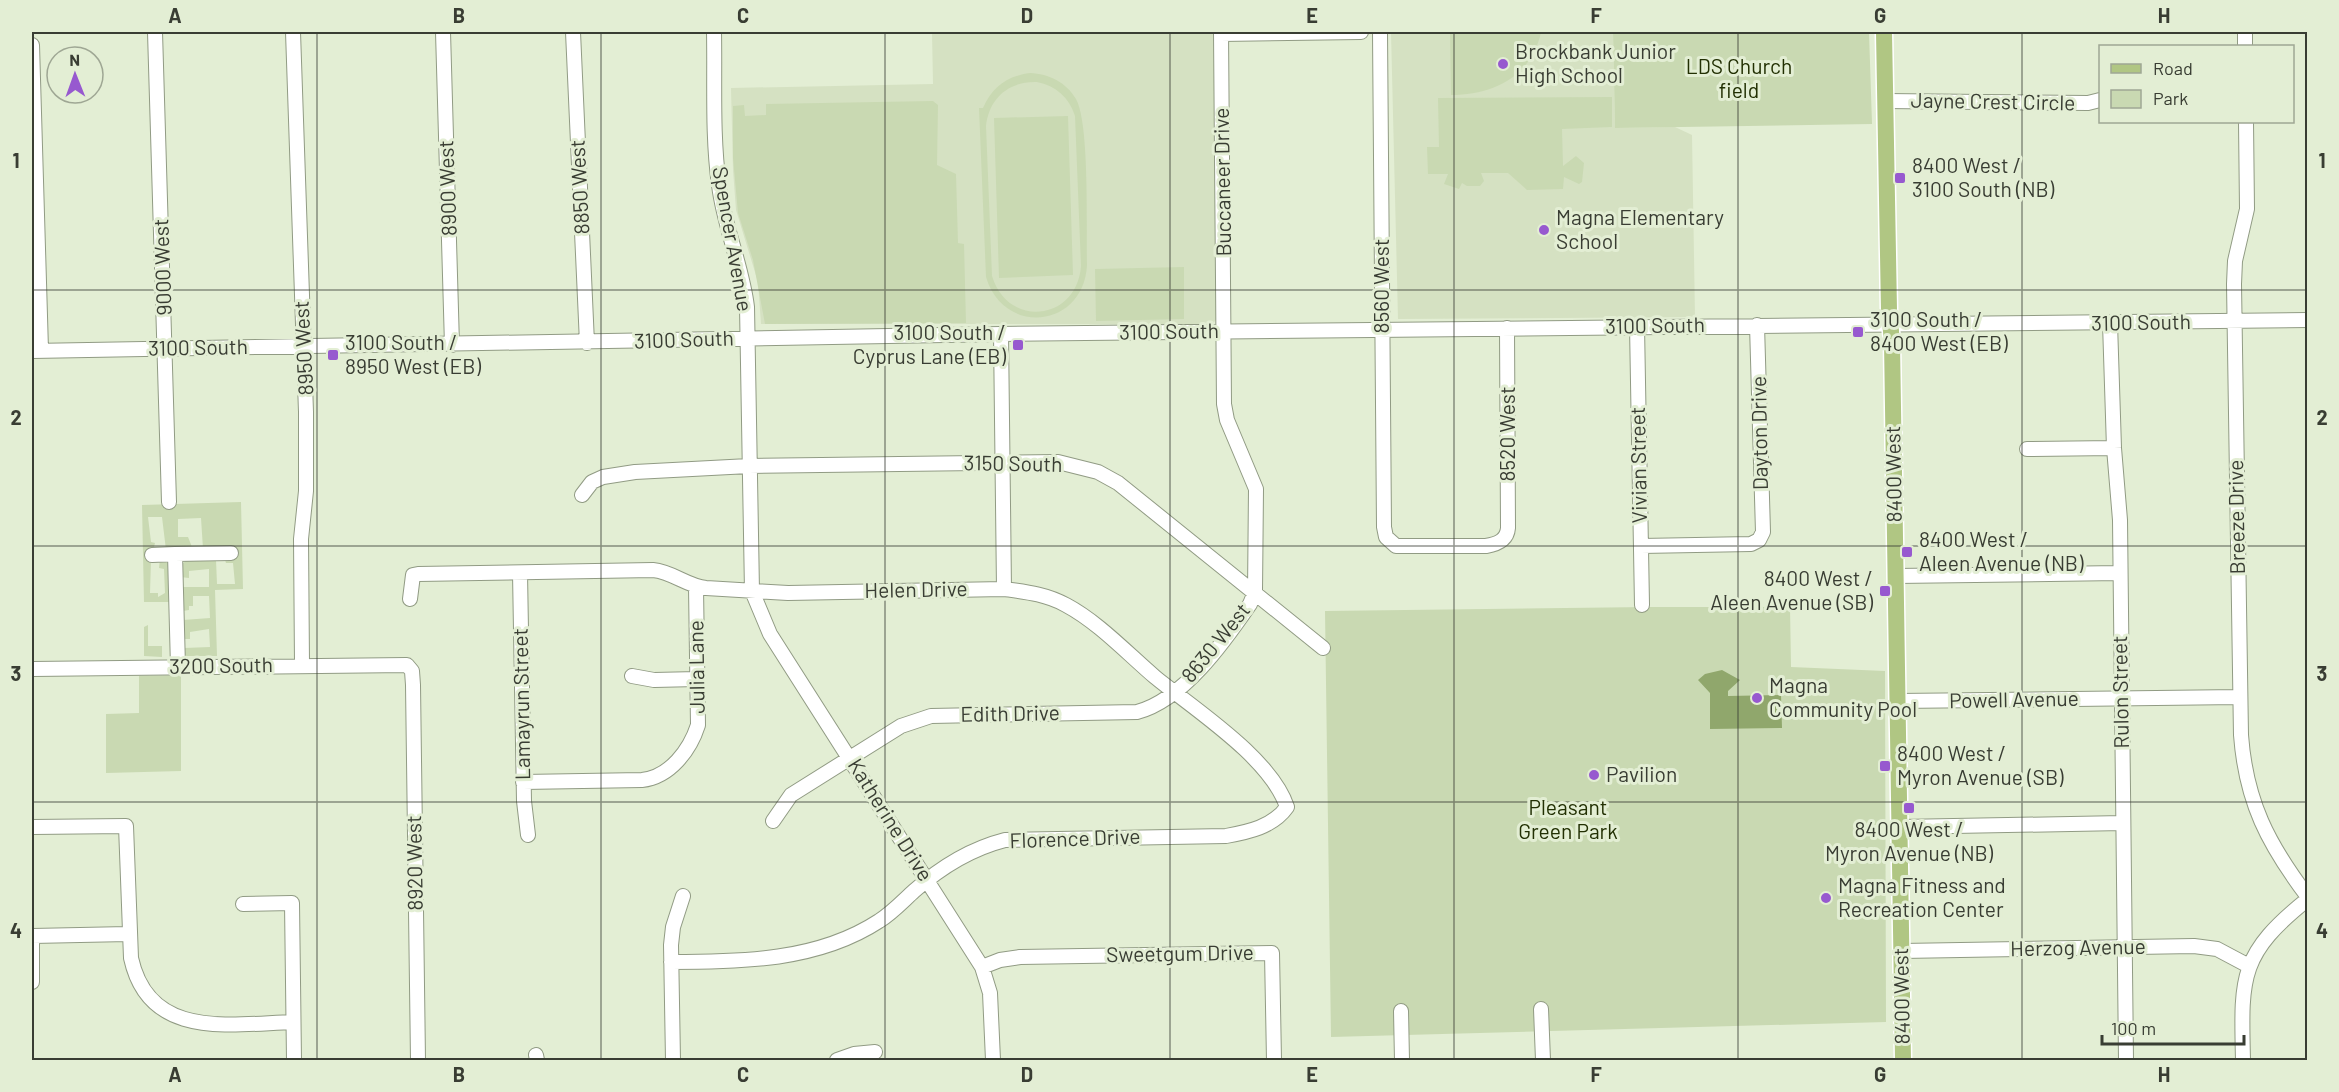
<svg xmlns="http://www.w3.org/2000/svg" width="2339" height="1092" font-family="Barlow,sans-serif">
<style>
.built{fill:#d5e1c2}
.green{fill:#c9d9b2;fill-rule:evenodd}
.water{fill:#90a76c}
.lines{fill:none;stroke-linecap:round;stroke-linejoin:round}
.minor-casing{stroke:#919b84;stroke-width:16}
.major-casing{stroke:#fff;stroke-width:19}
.minor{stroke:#fff;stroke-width:14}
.major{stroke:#b0c683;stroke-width:16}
.grid{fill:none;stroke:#393d33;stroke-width:1.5;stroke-opacity:0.55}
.poi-dot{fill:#9759cf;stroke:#e3eed4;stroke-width:2}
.labels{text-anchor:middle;stroke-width:6;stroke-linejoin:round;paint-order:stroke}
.poi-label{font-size:21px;fill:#393d33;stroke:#e3eed4;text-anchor:start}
.park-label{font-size:21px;fill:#223003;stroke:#e3eed4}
.street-label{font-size:21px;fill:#393d33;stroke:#e3eed4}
.neatline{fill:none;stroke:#393d33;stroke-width:2}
.grid-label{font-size:20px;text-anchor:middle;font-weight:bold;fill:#393d33}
</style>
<rect width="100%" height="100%" fill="#e3eed4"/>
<path class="built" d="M 932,32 L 1213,32 L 1219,317 L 1212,324 L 761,324 L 758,282 L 736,210 L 733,170 L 731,88 L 933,84 Z
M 1391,32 L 1613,32 L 1615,128 L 1675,127 L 1692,135 L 1695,317 L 1398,319 Z"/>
<path class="green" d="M 1450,32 L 1541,32 C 1532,76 1493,95 1451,95 Z
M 1613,32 L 1869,32 L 1872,124 L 1615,128 Z
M 1030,73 C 1049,74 1066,82 1076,99 C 1090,124 1086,232 1087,265 C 1084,328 1004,337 986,277 L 979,108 L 983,108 C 992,87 1007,76 1030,73 ZM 1037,82 C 1056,86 1069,97 1075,116 L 1081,266 C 1077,321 1008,329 992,276 L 986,126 C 989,98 1009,81 1037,82 Z
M 1612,97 L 1612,127 L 1562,129 L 1563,166 L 1576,156 L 1584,163 L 1582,182 L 1579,184 L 1564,177 L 1563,189 L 1527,190 L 1508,173 L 1481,173 L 1484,181 L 1480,186 L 1467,186 L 1462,183 L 1459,189 L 1444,184 L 1448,174 L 1428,174 L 1427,147 L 1439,147 L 1438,98 Z
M 933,101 L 938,105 L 937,165 L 956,174 L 958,243 L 964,244 L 966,323 L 765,324 L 753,260 L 738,213 L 733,158 L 733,106 L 744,105 L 745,116 L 766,115 L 766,104 Z
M 1068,116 L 1073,275 L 999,278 L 994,118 Z
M 1184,267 L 1184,319 L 1096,321 L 1095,269 Z
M 241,502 L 243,589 L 215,590 L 217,656 L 181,656 L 184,648 L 210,647 L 209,629 L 190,632 L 190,639 L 183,639 L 183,620 L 210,618 L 209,596 L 193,596 L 193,606 L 189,606 L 189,610 L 183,611 L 182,587 L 209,587 L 209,569 L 189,571 L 189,578 L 180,577 L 181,565 L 188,559 L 216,560 L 217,584 L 235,584 L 233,563 L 226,563 L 225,560 L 233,559 L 234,554 L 203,549 L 201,518 L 178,519 L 178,537 L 188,537 L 192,547 L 166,550 L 162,517 L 148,517 L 151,542 L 155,543 L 151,559 L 150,593 L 158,593 L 158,597 L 165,593 L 164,569 L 159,568 L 160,559 L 169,564 L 171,602 L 144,602 L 142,505 Z
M 1648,607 L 1790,607 L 1791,667 L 1885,671 L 1886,1022 L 1331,1037 L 1325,611 Z
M 148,625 L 148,646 L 162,646 L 162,657 L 144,656 L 144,627 Z
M 181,675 L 181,771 L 106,773 L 106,714 L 139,713 L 139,676 Z"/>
<path class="water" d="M 1722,670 L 1740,680 L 1728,691 L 1728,696 L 1781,695 L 1782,728 L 1710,729 L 1710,693 L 1698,680 L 1705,674 Z"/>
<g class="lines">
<defs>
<path id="minor" d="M 155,32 L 169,502
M 293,32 L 306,412 L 306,491 L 301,539 L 302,664
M 443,32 L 452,345
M 573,32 L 587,343
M 714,32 C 715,82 712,135 719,185 C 724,227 742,265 747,307 L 752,591 L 770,634 L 982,967 L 990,993 L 993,1060
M 1380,32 L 1384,527 L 1386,537 L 1396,546 L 1486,546 C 1498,544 1507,540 1508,528 L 1507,328
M 2245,32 L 2245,46
M 1221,34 L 1361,32
M 32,45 L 41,350
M 1885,101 L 2088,103 L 2100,100
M 2246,122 L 2247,209 L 2235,261 L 2234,284 L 2241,735 C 2246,802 2268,844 2308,897
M 2110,323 L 2114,448 L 2120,520 L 2126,1060
M 1637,326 L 1642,605
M 1001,334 L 1004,589
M 32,351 L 1001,334 L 2308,320
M 2027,449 L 2114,448
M 582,495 L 592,482 L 603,477 L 635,472 L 749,466 L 1058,462 L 1098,472 L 1118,483 L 1323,648
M 1641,546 L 1751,544 L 1759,540 L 1763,532 L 1757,325
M 152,555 L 175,554
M 520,573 L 524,801 L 528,835
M 1896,576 L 2119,573
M 410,599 L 413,575 L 418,574 L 653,570 C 673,572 687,586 706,588 L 788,593 L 1004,589 C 1026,592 1046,594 1066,605 C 1098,622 1127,653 1155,677 C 1194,709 1271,758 1287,807 C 1273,827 1248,832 1226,836 L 1005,840 C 970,849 941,867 914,891 C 903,901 892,913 879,921 C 818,961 741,962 671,962
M 178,667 L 175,554 L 231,553
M 32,669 L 407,665 L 412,671 L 413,685 L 418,1060
M 632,676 L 654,680 L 697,679
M 1898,701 L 2239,697
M 523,782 L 642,780 C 670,777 690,750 698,725 L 696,587
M 773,821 L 791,795 L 901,726 L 931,716 L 1137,712 C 1183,700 1224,642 1250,604 L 1255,592 L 1256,489 L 1227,420 L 1224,404 L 1221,32
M 32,827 L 126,826 L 131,958 C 149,1040 229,1024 293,1022
M 1900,827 L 2123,823
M 243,904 L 292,903 L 294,1060
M 32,936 L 128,934
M 32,939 L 32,982
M 1902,951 L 2194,946 L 2217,949 L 2249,966
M 982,967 L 1000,960 L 1020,957 L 1272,953 L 1274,1060
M 1541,1009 L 1543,1060
M 1401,1011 L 1402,1060
M 536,1055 L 537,1060
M 673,1060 L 671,945 L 673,927 L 683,896
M 837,1060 L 854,1054 L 875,1052
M 2243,1060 C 2241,977 2239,954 2308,899"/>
<path id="major" d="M 1884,32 L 1889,310 L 1892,342 L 1903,1060"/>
</defs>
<use href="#minor" class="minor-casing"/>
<use href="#major" class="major-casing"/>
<use href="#minor" class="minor"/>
<use href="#major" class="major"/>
</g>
<path class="grid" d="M 317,32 L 317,1060M 601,32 L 601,1060M 885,32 L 885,1060M 1170,32 L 1170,1060M 1454,32 L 1454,1060M 1738,32 L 1738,1060M 2022,32 L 2022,1060M 32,290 L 2308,290M 32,546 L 2308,546M 32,802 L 2308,802"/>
<g class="poi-dot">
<circle cx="1503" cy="64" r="6"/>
<rect x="1894" y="172" width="12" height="12" rx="3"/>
<circle cx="1544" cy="230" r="6"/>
<rect x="1852" y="326" width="12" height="12" rx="3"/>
<rect x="1012" y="339" width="12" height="12" rx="3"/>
<rect x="327" y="349" width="12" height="12" rx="3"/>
<rect x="1901" y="546" width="12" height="12" rx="3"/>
<rect x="1879" y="585" width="12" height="12" rx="3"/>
<circle cx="1757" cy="698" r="6"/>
<rect x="1879" y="760" width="12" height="12" rx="3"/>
<circle cx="1594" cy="775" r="6"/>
<rect x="1903" y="802" width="12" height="12" rx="3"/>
<circle cx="1826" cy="898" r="6"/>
</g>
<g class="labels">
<g class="poi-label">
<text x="1515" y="59">Brockbank Junior<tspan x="1515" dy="24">High School</tspan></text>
<text x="1912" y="173">8400 West /<tspan x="1912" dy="24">3100 South (NB)</tspan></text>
<text x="1556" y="225">Magna Elementary<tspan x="1556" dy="24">School</tspan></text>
<text x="1870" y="327">3100 South /<tspan x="1870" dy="24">8400 West (EB)</tspan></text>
<text x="1006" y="340" text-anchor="end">3100 South /<tspan x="1006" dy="24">Cyprus Lane (EB)</tspan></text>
<text x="345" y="350">3100 South /<tspan x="345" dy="24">8950 West (EB)</tspan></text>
<text x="1919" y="547">8400 West /<tspan x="1919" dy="24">Aleen Avenue (NB)</tspan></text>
<text x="1873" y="586" text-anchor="end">8400 West /<tspan x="1873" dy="24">Aleen Avenue (SB)</tspan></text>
<text x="1769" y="693">Magna<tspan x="1769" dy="24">Community Pool</tspan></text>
<text x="1897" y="761">8400 West /<tspan x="1897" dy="24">Myron Avenue (SB)</tspan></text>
<text x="1606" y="782">Pavilion</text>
<text x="1909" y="837" text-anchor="middle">8400 West /<tspan x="1909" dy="24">Myron Avenue (NB)</tspan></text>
<text x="1838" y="893">Magna Fitness and<tspan x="1838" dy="24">Recreation Center</tspan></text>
</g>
<g class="park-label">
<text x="1739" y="74">LDS Church<tspan x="1739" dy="24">field</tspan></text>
<text x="1568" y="815">Pleasant<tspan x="1568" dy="24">Green Park</tspan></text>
</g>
<g class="street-label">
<text transform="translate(1993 102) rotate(1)" y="7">Jayne Crest Circle</text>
<text transform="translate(1223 182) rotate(-91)" y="7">Buccaneer Drive</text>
<text transform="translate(580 187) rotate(-93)" y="7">8850 West</text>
<text transform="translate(448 188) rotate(-92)" y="7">8900 West</text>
<text transform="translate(732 239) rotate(80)" y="7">Spencer Avenue</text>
<text transform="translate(163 267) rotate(-92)" y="7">9000 West</text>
<text transform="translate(1382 286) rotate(-90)" y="7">8560 West</text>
<text transform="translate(2141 323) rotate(-1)" y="7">3100 South</text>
<text transform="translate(1655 326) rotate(-1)" y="7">3100 South</text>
<text transform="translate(1169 332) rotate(-1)" y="7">3100 South</text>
<text transform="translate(684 340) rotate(-2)" y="7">3100 South</text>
<text transform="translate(198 348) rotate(-1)" y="7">3100 South</text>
<text transform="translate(304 348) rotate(-93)" y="7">8950 West</text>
<text transform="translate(1760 433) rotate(-91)" y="7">Dayton Drive</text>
<text transform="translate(1508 434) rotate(-90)" y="7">8520 West</text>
<text transform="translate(1013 464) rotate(1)" y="7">3150 South</text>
<text transform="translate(1639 465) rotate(-91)" y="7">Vivian Street</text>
<text transform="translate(1894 474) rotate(-91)" y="7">8400 West</text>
<text transform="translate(2237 517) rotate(-91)" y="7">Breeze Drive</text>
<text transform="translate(916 590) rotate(-1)" y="7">Helen Drive</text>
<text transform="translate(1216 643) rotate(-51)" y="7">8630 West</text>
<text transform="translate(221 666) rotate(-1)" y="7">3200 South</text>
<text transform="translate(697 667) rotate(-91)" y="7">Julia Lane</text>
<text transform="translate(2121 692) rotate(-91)" y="7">Rulon Street</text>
<text transform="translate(2014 700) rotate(-1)" y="7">Powell Avenue</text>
<text transform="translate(522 704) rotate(-91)" y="7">Lamayrun Street</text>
<text transform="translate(1010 714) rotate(-1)" y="7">Edith Drive</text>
<text transform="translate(890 820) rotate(58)" y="7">Katherine Drive</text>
<text transform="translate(1075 839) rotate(-2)" y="7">Florence Drive</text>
<text transform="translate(415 863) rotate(-91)" y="7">8920 West</text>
<text transform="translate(2078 948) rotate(-1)" y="7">Herzog Avenue</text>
<text transform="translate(1180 954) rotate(-1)" y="7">Sweetgum Drive</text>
<text transform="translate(1902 996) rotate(-91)" y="7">8400 West</text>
</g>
</g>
<rect width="2339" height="1092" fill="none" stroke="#e3eed4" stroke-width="66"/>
<rect x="2099" y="45" width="195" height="78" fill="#e3eed4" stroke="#9fa794" stroke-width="1.5"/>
<rect x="2111" y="64" width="30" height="9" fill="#b0c683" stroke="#9fa794" stroke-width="1.5"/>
<text x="2153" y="75" font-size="18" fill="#393d33">Road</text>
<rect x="2111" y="90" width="30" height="18" fill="#c9d9b2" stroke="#9fa794" stroke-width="1.5"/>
<text x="2153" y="105" font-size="18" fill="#393d33">Park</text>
<g transform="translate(75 75) rotate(359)"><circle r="28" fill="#e3eed4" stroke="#9fa794" stroke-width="1.5"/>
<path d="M0-4.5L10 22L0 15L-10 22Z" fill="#9759cf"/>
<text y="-9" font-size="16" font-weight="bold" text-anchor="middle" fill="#393d33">N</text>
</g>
<path d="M2102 1035v9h142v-9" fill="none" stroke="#393d33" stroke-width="3"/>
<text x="2111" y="1035" font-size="18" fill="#393d33" stroke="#e3eed4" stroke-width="4.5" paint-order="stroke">100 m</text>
<rect x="33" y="33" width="2273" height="1026" class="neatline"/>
<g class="grid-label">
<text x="175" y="23">A</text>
<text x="459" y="23">B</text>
<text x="743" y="23">C</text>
<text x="1027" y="23">D</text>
<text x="1312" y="23">E</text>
<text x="1596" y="23">F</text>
<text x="1880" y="23">G</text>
<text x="2164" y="23">H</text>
<text x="16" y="168">1</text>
<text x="2322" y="168">1</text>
<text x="16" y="425">2</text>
<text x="2322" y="425">2</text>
<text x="16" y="681">3</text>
<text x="2322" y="681">3</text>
<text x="16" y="938">4</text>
<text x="2322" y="938">4</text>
<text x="175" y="1082">A</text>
<text x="459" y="1082">B</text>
<text x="743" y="1082">C</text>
<text x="1027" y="1082">D</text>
<text x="1312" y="1082">E</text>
<text x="1596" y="1082">F</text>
<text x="1880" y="1082">G</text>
<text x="2164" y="1082">H</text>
</g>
</svg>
